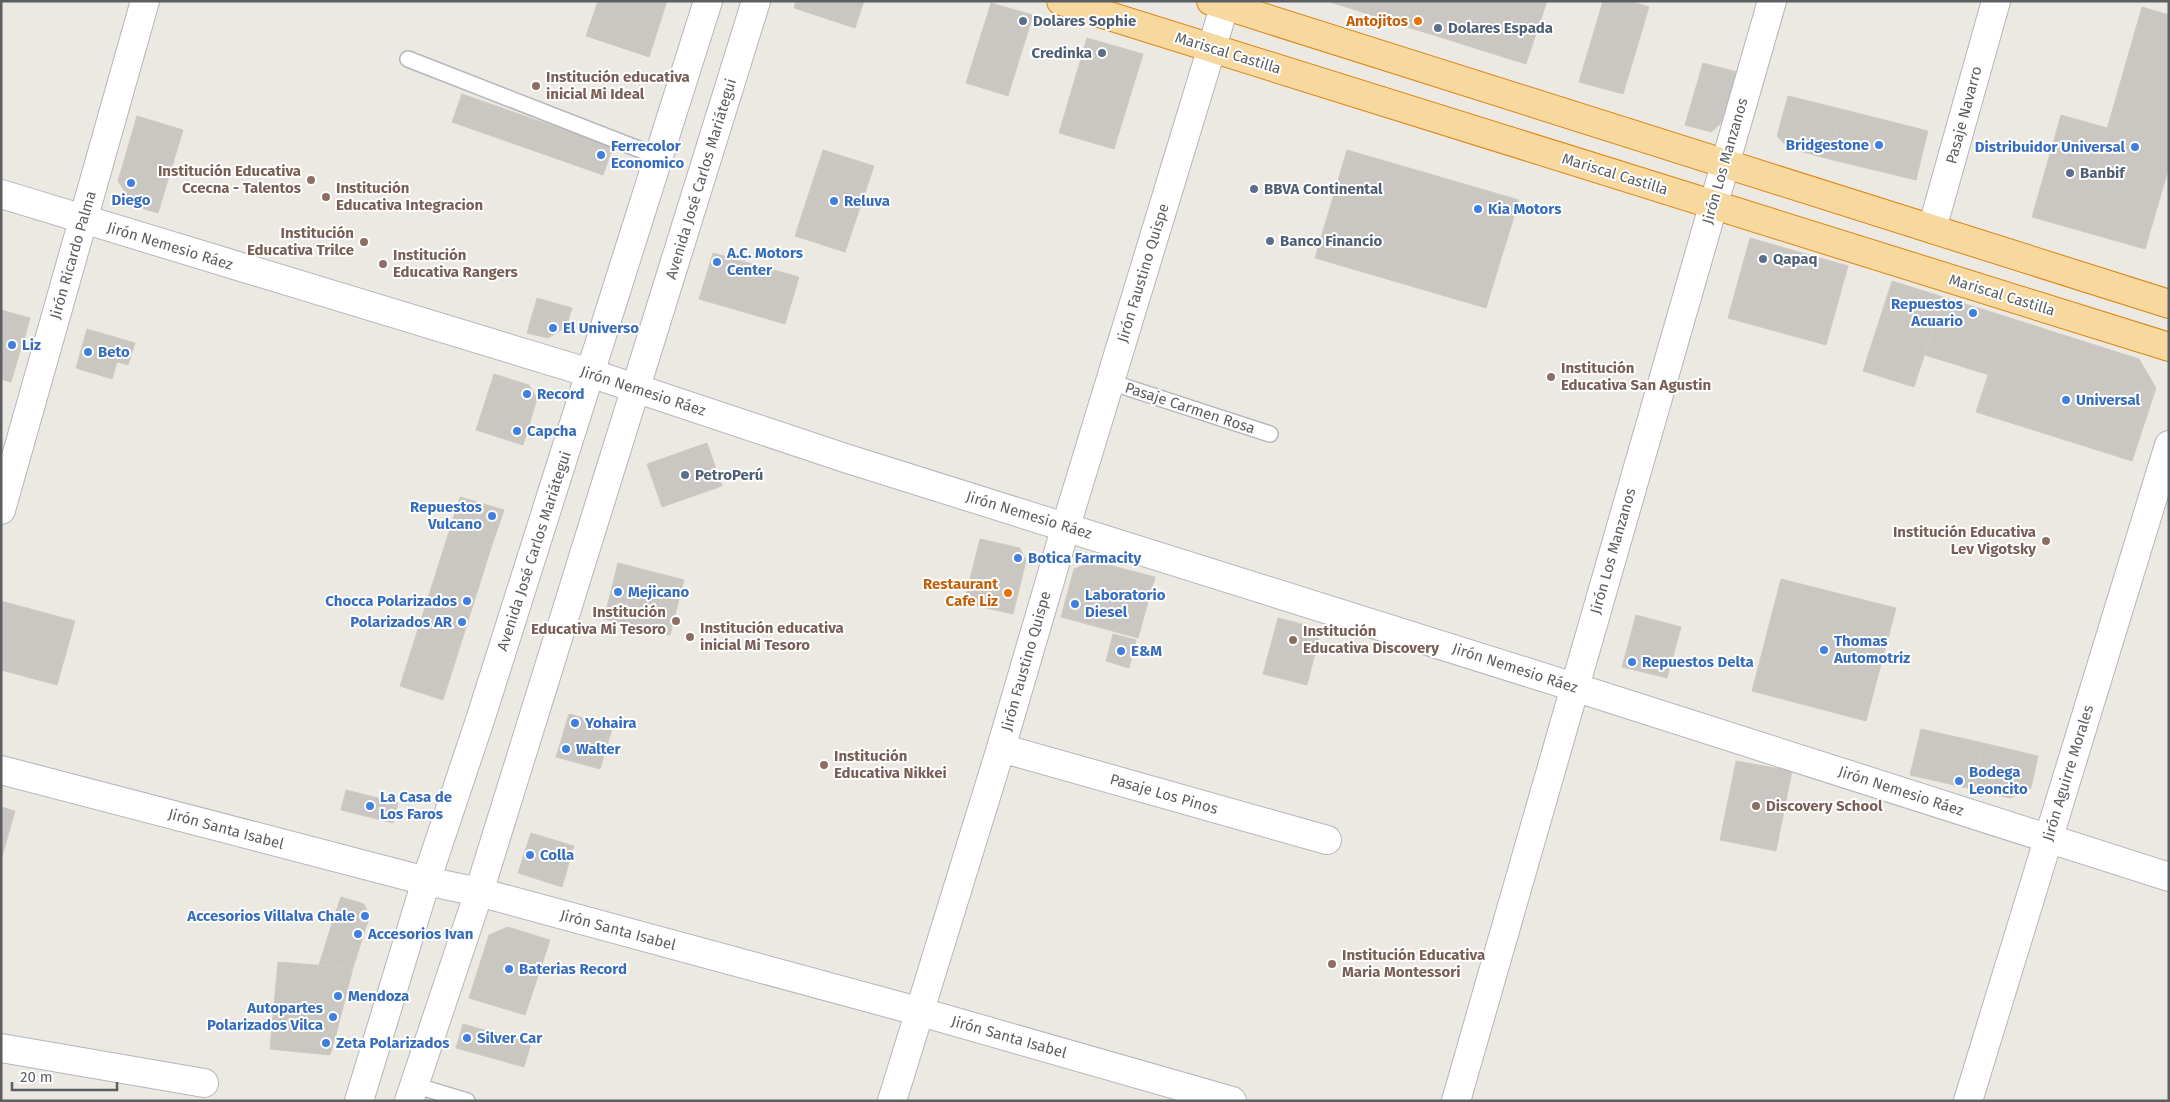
<svg xmlns="http://www.w3.org/2000/svg" width="2170" height="1102" font-family="'Fira Sans',sans-serif">
<style>
.building{fill:#cac6c2;stroke:#d0cac1}
.lines{fill:none;stroke-linecap:round;stroke-linejoin:round}
.service-casing{stroke:#b3b6b9;stroke-width:18}
.minor-casing{stroke:#b3b6b9;stroke-width:30}
.secondary-casing{stroke:#b2b6b9;stroke-width:30}
.trunk-casing{stroke:#de8410;stroke-width:30}
.service{stroke:#fff;stroke-width:15}
.minor{stroke:#fff;stroke-width:28}
.secondary{stroke:#fff;stroke-width:28}
.trunk{stroke:#f7d89e;stroke-width:28}
.service-dot{fill:#5c6f8a;stroke:#fff;stroke-width:2}
.food-dot{fill:#e8710a;stroke:#fff;stroke-width:2}
.education-dot{fill:#8d6e63;stroke:#fff;stroke-width:2}
.shop-dot{fill:#3f7fe0;stroke:#fff;stroke-width:2}
.labels{text-anchor:middle;stroke-width:4;stroke-linejoin:round;paint-order:stroke}
.service-label{font-size:15px;font-weight:bold;fill:#4e5e75;stroke:#fff;text-anchor:start}
.food-label{font-size:15px;font-weight:bold;fill:#c56008;stroke:#fff;text-anchor:end}
.street-label{font-size:15px;fill:#5b5f62;stroke:#fff}
.education-label{font-size:15px;font-weight:bold;fill:#785e54;stroke:#fff;text-anchor:start}
.shop-label{font-size:15px;font-weight:bold;fill:#366cbe;stroke:#fff;text-anchor:start}
</style>
<rect width="100%" height="100%" fill="#ece9e2"/>
<path class="building" d="M 598,1 L 667,1 L 649,57 L 586,36 Z
M 796,1 L 864,1 L 855,28 L 794,8 Z
M 1327,1 L 1372,1 L 1368,14 Z
M 1372,1 L 1412,1 L 1404,26 L 1368,14 Z
M 1412,1 L 1455,1 L 1443,38 L 1404,26 Z
M 1455,1 L 1501,1 L 1484,51 L 1443,38 Z
M 1501,1 L 1547,1 L 1526,64 L 1484,51 Z
M 1603,1 L 1630,1 L 1649,7 L 1623,94 L 1579,82 Z
M 991,3 L 1033,15 L 1008,96 L 966,83 Z
M 2142,7 L 2169,15 L 2169,167 L 2145,249 L 2078,230 Z
M 1087,38 L 1143,54 L 1114,149 L 1059,133 Z
M 1703,63 L 1741,73 L 1729,116 L 1711,132 L 1685,125 Z
M 462,94 L 613,147 L 603,175 L 452,122 Z
M 1788,96 L 1841,109 L 1829,159 L 1788,148 L 1777,136 Z
M 1841,109 L 1928,131 L 1916,180 L 1829,159 Z
M 2061,115 L 2107,128 L 2078,230 L 2032,217 Z
M 137,116 L 183,130 L 158,213 L 134,206 L 118,181 Z
M 823,150 L 874,166 L 845,252 L 795,236 Z
M 1347,150 L 1519,200 L 1486,308 L 1315,258 Z
M 1750,238 L 1848,266 L 1826,345 L 1728,318 Z
M 713,253 L 799,277 L 785,324 L 699,299 Z
M 1892,281 L 1943,297 L 1914,387 L 1863,371 Z
M 1943,297 L 2007,317 L 1989,375 L 1925,355 Z
M 537,298 L 572,308 L 566,327 L 548,338 L 527,333 Z
M 1,310 L 30,318 L 25,336 L 1,329 Z
M 2007,317 L 2139,359 L 2156,388 L 2132,461 L 1976,412 Z
M 1,329 L 25,336 L 18,358 L 1,354 Z
M 87,329 L 135,343 L 128,365 L 117,362 L 112,379 L 76,368 Z
M 1,354 L 18,358 L 11,382 L 1,379 Z
M 494,374 L 529,385 L 537,399 L 523,445 L 476,430 Z
M 707,443 L 722,486 L 662,507 L 647,464 Z
M 460,497 L 504,510 L 492,545 L 449,532 Z
M 449,532 L 492,545 L 456,659 L 413,645 Z
M 980,539 L 1020,548 L 1026,561 L 1013,614 L 964,603 Z
M 1093,561 L 1155,577 L 1138,638 L 1061,617 L 1074,569 Z
M 618,563 L 684,580 L 670,635 L 604,619 Z
M 1781,579 L 1896,608 L 1866,721 L 1752,691 Z
M 1,601 L 75,621 L 57,685 L 1,670 Z
M 1636,615 L 1681,627 L 1667,678 L 1622,667 Z
M 1278,618 L 1321,629 L 1307,685 L 1263,674 Z
M 1113,634 L 1136,640 L 1129,668 L 1106,661 Z
M 413,645 L 456,659 L 443,700 L 400,686 Z
M 569,714 L 613,726 L 600,769 L 556,757 Z
M 1921,729 L 1983,743 L 1972,789 L 1910,775 Z
M 1983,743 L 2038,756 L 2031,788 L 2010,798 L 1972,789 Z
M 1736,761 L 1792,771 L 1776,851 L 1720,840 Z
M 346,790 L 398,803 L 393,823 L 341,810 Z
M 1,807 L 15,811 L 1,860 Z
M 531,833 L 574,846 L 562,887 L 518,873 Z
M 341,897 L 364,904 L 370,916 L 366,927 L 334,917 Z
M 334,917 L 366,927 L 353,968 L 319,965 Z
M 508,927 L 550,940 L 525,1015 L 469,998 L 489,935 Z
M 278,962 L 353,968 L 337,1031 L 272,1026 Z
M 463,1024 L 531,1043 L 524,1067 L 456,1048 Z
M 272,1026 L 337,1031 L 330,1055 L 270,1049 Z"/>
<g class="lines">
<defs>
<path id="service" d="M 408,59 L 659,157
M 1110,382 L 1270,434
M 414,1085 L 467,1101"/>
<path id="minor" d="M 1,194 L 590,373 L 845,458 L 1574,687 L 2169,877
M 1932,229 L 1996,1
M 1,510 L 145,1
M 1001,748 L 1327,840
M 1,770 L 426,881 L 479,892 L 921,1012 L 1232,1101
M 1,1048 L 204,1083
M 892,1101 L 1001,748 L 1066,526 L 1226,1
M 1456,1101 L 1772,1
M 1968,1101 L 2169,445"/>
<path id="secondary" d="M 359,1101 L 426,881 L 481,717 L 708,1
M 409,1101 L 479,892 L 756,1"/>
<path id="trunk" d="M 1061,1 L 2169,347
M 1211,1 L 2169,304"/>
</defs>
<use href="#service" class="service-casing"/>
<use href="#minor" class="minor-casing"/>
<use href="#secondary" class="secondary-casing"/>
<use href="#trunk" class="trunk-casing"/>
<use href="#service" class="service"/>
<use href="#minor" class="minor"/>
<use href="#secondary" class="secondary"/>
<use href="#trunk" class="trunk"/>
</g>
<g class="service-dot">
<circle cx="1023" cy="21" r="5"/>
<circle cx="1438" cy="28" r="5"/>
<circle cx="1102" cy="53" r="5"/>
<circle cx="2070" cy="173" r="5"/>
<circle cx="1254" cy="189" r="5"/>
<circle cx="1270" cy="241" r="5"/>
<circle cx="1763" cy="259" r="5"/>
<circle cx="685" cy="475" r="5"/>
</g>
<g class="food-dot">
<circle cx="1418" cy="21" r="5"/>
<circle cx="1008" cy="593" r="5"/>
</g>
<g class="education-dot">
<circle cx="536" cy="86" r="5"/>
<circle cx="311" cy="180" r="5"/>
<circle cx="326" cy="197" r="5"/>
<circle cx="364" cy="242" r="5"/>
<circle cx="383" cy="264" r="5"/>
<circle cx="1551" cy="377" r="5"/>
<circle cx="2046" cy="541" r="5"/>
<circle cx="676" cy="621" r="5"/>
<circle cx="690" cy="637" r="5"/>
<circle cx="1293" cy="640" r="5"/>
<circle cx="824" cy="765" r="5"/>
<circle cx="1756" cy="806" r="5"/>
<circle cx="1332" cy="964" r="5"/>
</g>
<g class="shop-dot">
<circle cx="1879" cy="145" r="5"/>
<circle cx="2135" cy="147" r="5"/>
<circle cx="601" cy="155" r="5"/>
<circle cx="131" cy="183" r="5"/>
<circle cx="834" cy="201" r="5"/>
<circle cx="1478" cy="209" r="5"/>
<circle cx="717" cy="262" r="5"/>
<circle cx="1973" cy="313" r="5"/>
<circle cx="553" cy="328" r="5"/>
<circle cx="12" cy="345" r="5"/>
<circle cx="88" cy="352" r="5"/>
<circle cx="527" cy="394" r="5"/>
<circle cx="2066" cy="400" r="5"/>
<circle cx="517" cy="431" r="5"/>
<circle cx="492" cy="516" r="5"/>
<circle cx="1018" cy="558" r="5"/>
<circle cx="618" cy="592" r="5"/>
<circle cx="467" cy="601" r="5"/>
<circle cx="1075" cy="604" r="5"/>
<circle cx="462" cy="622" r="5"/>
<circle cx="1824" cy="650" r="5"/>
<circle cx="1121" cy="651" r="5"/>
<circle cx="1632" cy="662" r="5"/>
<circle cx="575" cy="723" r="5"/>
<circle cx="566" cy="749" r="5"/>
<circle cx="1959" cy="781" r="5"/>
<circle cx="370" cy="806" r="5"/>
<circle cx="530" cy="855" r="5"/>
<circle cx="365" cy="916" r="5"/>
<circle cx="358" cy="934" r="5"/>
<circle cx="509" cy="969" r="5"/>
<circle cx="338" cy="996" r="5"/>
<circle cx="333" cy="1017" r="5"/>
<circle cx="467" cy="1038" r="5"/>
<circle cx="326" cy="1043" r="5"/>
</g>
<g class="labels">
<g class="service-label">
<text x="1033" y="26">Dolares Sophie</text>
<text x="1448" y="33">Dolares Espada</text>
<text x="1092" y="58" text-anchor="end">Credinka</text>
<text x="2080" y="178">Banbif</text>
<text x="1264" y="194">BBVA Continental</text>
<text x="1280" y="246">Banco Financio</text>
<text x="1773" y="264">Qapaq</text>
<text x="695" y="480">PetroPerú</text>
</g>
<g class="food-label">
<text x="1408" y="26">Antojitos</text>
<text x="998" y="589">Restaurant<tspan x="998" dy="17">Cafe Liz</tspan></text>
</g>
<g class="street-label">
<text transform="translate(1228 53) rotate(17)" y="5">Mariscal Castilla</text>
<text transform="translate(1964 115) rotate(-75)" y="5">Pasaje Navarro</text>
<text transform="translate(1725 161) rotate(-74)" y="5">Jirón Los Manzanos</text>
<text transform="translate(1615 174) rotate(17)" y="5">Mariscal Castilla</text>
<text transform="translate(701 179) rotate(-73)" y="5">Avenida José Carlos Mariátegui</text>
<text transform="translate(170 246) rotate(17)" y="5">Jirón Nemesio Ráez</text>
<text transform="translate(73 255) rotate(-74)" y="5">Jirón Ricardo Palma</text>
<text transform="translate(1143 273) rotate(-73)" y="5">Jirón Faustino Quispe</text>
<text transform="translate(2002 295) rotate(17)" y="5">Mariscal Castilla</text>
<text transform="translate(643 391) rotate(18)" y="5">Jirón Nemesio Ráez</text>
<text transform="translate(1190 408) rotate(18)" y="5">Pasaje Carmen Rosa</text>
<text transform="translate(1029 515) rotate(17)" y="5">Jirón Nemesio Ráez</text>
<text transform="translate(534 551) rotate(-72)" y="5">Avenida José Carlos Mariátegui</text>
<text transform="translate(1613 551) rotate(-74)" y="5">Jirón Los Manzanos</text>
<text transform="translate(1026 661) rotate(-74)" y="5">Jirón Faustino Quispe</text>
<text transform="translate(1515 668) rotate(18)" y="5">Jirón Nemesio Ráez</text>
<text transform="translate(2068 773) rotate(-73)" y="5">Jirón Aguirre Morales</text>
<text transform="translate(1901 791) rotate(18)" y="5">Jirón Nemesio Ráez</text>
<text transform="translate(1164 794) rotate(16)" y="5">Pasaje Los Pinos</text>
<text transform="translate(226 829) rotate(15)" y="5">Jirón Santa Isabel</text>
<text transform="translate(618 930) rotate(15)" y="5">Jirón Santa Isabel</text>
<text transform="translate(1009 1037) rotate(16)" y="5">Jirón Santa Isabel</text>
</g>
<g class="education-label">
<text x="546" y="82">Institución educativa<tspan x="546" dy="17">inicial Mi Ideal</tspan></text>
<text x="301" y="176" text-anchor="end">Institución Educativa<tspan x="301" dy="17">Ccecna - Talentos</tspan></text>
<text x="336" y="193">Institución<tspan x="336" dy="17">Educativa Integracion</tspan></text>
<text x="354" y="238" text-anchor="end">Institución<tspan x="354" dy="17">Educativa Trilce</tspan></text>
<text x="393" y="260">Institución<tspan x="393" dy="17">Educativa Rangers</tspan></text>
<text x="1561" y="373">Institución<tspan x="1561" dy="17">Educativa San Agustin</tspan></text>
<text x="2036" y="537" text-anchor="end">Institución Educativa<tspan x="2036" dy="17">Lev Vigotsky</tspan></text>
<text x="666" y="617" text-anchor="end">Institución<tspan x="666" dy="17">Educativa Mi Tesoro</tspan></text>
<text x="700" y="633">Institución educativa<tspan x="700" dy="17">inicial Mi Tesoro</tspan></text>
<text x="1303" y="636">Institución<tspan x="1303" dy="17">Educativa Discovery</tspan></text>
<text x="834" y="761">Institución<tspan x="834" dy="17">Educativa Nikkei</tspan></text>
<text x="1766" y="811">Discovery School</text>
<text x="1342" y="960">Institución Educativa<tspan x="1342" dy="17">Maria Montessori</tspan></text>
</g>
<g class="shop-label">
<text x="1869" y="150" text-anchor="end">Bridgestone</text>
<text x="611" y="151">Ferrecolor<tspan x="611" dy="17">Economico</tspan></text>
<text x="2125" y="152" text-anchor="end">Distribuidor Universal</text>
<text x="131" y="205" text-anchor="middle">Diego</text>
<text x="844" y="206">Reluva</text>
<text x="1488" y="214">Kia Motors</text>
<text x="727" y="258">A.C. Motors<tspan x="727" dy="17">Center</tspan></text>
<text x="1963" y="309" text-anchor="end">Repuestos<tspan x="1963" dy="17">Acuario</tspan></text>
<text x="563" y="333">El Universo</text>
<text x="22" y="350">Liz</text>
<text x="98" y="357">Beto</text>
<text x="537" y="399">Record</text>
<text x="2076" y="405">Universal</text>
<text x="527" y="436">Capcha</text>
<text x="482" y="512" text-anchor="end">Repuestos<tspan x="482" dy="17">Vulcano</tspan></text>
<text x="1028" y="563">Botica Farmacity</text>
<text x="628" y="597">Mejicano</text>
<text x="1085" y="600">Laboratorio<tspan x="1085" dy="17">Diesel</tspan></text>
<text x="457" y="606" text-anchor="end">Chocca Polarizados</text>
<text x="452" y="627" text-anchor="end">Polarizados AR</text>
<text x="1834" y="646">Thomas<tspan x="1834" dy="17">Automotriz</tspan></text>
<text x="1131" y="656">E&amp;M</text>
<text x="1642" y="667">Repuestos Delta</text>
<text x="585" y="728">Yohaira</text>
<text x="576" y="754">Walter</text>
<text x="1969" y="777">Bodega<tspan x="1969" dy="17">Leoncito</tspan></text>
<text x="380" y="802">La Casa de<tspan x="380" dy="17">Los Faros</tspan></text>
<text x="540" y="860">Colla</text>
<text x="355" y="921" text-anchor="end">Accesorios Villalva Chale</text>
<text x="368" y="939">Accesorios Ivan</text>
<text x="519" y="974">Baterias Record</text>
<text x="348" y="1001">Mendoza</text>
<text x="323" y="1013" text-anchor="end">Autopartes<tspan x="323" dy="17">Polarizados Vilca</tspan></text>
<text x="477" y="1043">Silver Car</text>
<text x="336" y="1048">Zeta Polarizados</text>
</g>
</g>
<rect width="2170" height="1102" fill="none" stroke="#5b5f62" stroke-width="5"/>
<path d="M12 1082v8h105v-8" fill="none" stroke="#5b5f62" stroke-width="2.5"/>
<text x="20" y="1082" font-size="15" fill="#5b5f62" stroke="#ffffff" stroke-width="4" paint-order="stroke">20 m</text>
</svg>
